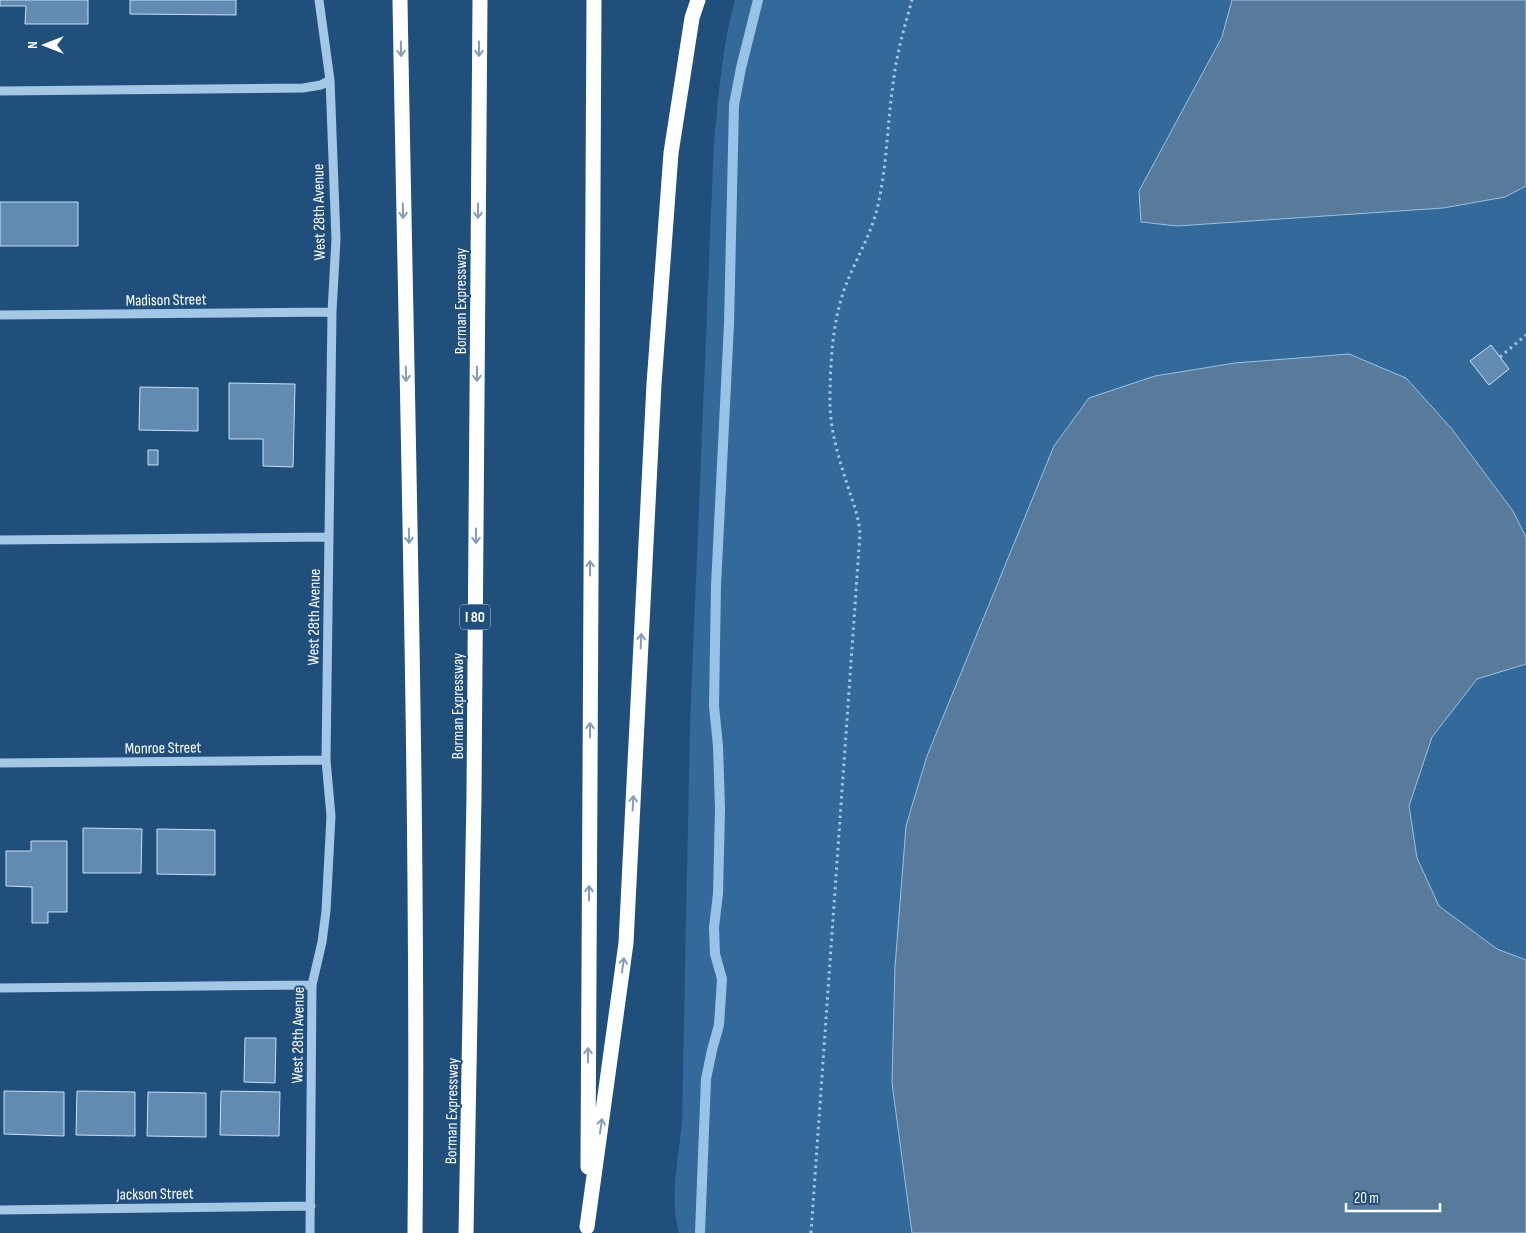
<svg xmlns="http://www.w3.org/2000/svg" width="1526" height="1233" font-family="'Sofia Sans Condensed',sans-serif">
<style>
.green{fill:#346a9a}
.water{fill:#587a9b;stroke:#98c3e7}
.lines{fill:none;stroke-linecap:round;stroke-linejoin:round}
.stream{stroke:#98c3e7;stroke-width:10}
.building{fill:#628bb2;stroke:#c8dff5}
.path{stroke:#a4c7e6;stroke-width:3;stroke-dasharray:2.5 4;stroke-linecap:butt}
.minor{stroke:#a4c7e6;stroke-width:9}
.highway{stroke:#fff;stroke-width:15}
.oneway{stroke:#859eb7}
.labels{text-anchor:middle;stroke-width:4;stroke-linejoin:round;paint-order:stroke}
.shield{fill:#214f7c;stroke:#bccad8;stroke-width:1}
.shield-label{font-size:15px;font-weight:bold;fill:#fff}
.street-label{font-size:16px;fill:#fff;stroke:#214f7c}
</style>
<rect width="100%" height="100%" fill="#214f7c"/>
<path class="green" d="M 735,0 L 1232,0 L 1222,37 L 1139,191 L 1141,222 L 1177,226 L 1443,208 L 1505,197 L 1526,186 L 1526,537 L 1513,511 L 1451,428 L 1406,378 L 1349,354 L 1235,363 L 1155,376 L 1089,398 L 1054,446 L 927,756 L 906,826 L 892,1083 L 912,1233 L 679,1233 C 669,1199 679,1156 682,1122 L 690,726 L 714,141 C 719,94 722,46 735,0 Z
M 1526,664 L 1526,960 L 1497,949 L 1439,906 L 1417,858 L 1409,806 L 1432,737 L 1477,678 Z"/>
<path class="water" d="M 1232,0 L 1526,0 L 1526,186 L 1505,197 L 1443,208 L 1177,226 L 1141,222 L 1139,191 L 1222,37 Z
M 1349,354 L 1406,378 L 1451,428 L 1513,511 L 1526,537 L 1526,664 L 1477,679 L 1432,737 L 1409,806 L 1417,858 L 1439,906 L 1497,949 L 1526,960 L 1526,1233 L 912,1233 L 892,1083 L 895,967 L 906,826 L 927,756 L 1054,446 L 1089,398 L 1155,376 L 1235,363 Z"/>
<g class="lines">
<path class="stream" d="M 700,1233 L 706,1079 L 712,1050 L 719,1025 L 722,979 L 715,954 L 714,927 L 718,894 L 720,808 L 718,746 L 714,706 L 716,586 L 729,324 L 734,105 L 741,68 L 758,0"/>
</g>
<path class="building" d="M 0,0 L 88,0 L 88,24 L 25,24 L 26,6 L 0,6 Z
M 130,0 L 236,0 L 236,15 L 130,14 Z
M 0,202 L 78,202 L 78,246 L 0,246 Z
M 1491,345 L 1509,369 L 1489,385 L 1470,361 Z
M 229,383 L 295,384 L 293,467 L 263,466 L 263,439 L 229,439 Z
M 140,387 L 198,388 L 198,431 L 139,430 Z
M 148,450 L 158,450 L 158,465 L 148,465 Z
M 83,828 L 142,829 L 141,873 L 83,873 Z
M 157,829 L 215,830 L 215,875 L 157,874 Z
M 31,841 L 67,841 L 67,912 L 48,912 L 48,923 L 32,923 L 32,887 L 6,886 L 6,851 L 31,851 Z
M 245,1038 L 276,1038 L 275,1083 L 244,1082 Z
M 4,1091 L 64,1092 L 64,1136 L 4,1134 Z
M 77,1091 L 135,1092 L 135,1136 L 76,1135 Z
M 221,1091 L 280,1092 L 279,1136 L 220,1135 Z
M 148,1092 L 206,1093 L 206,1137 L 147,1136 Z"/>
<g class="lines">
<path class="path" d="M 1500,357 L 1526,335
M 811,1233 L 860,534 C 859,517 853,503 848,487 C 839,459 830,431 830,402 C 830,366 832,327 843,293 C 853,263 871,237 878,205 C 887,166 887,125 893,85 C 896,56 904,28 912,0"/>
<path class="minor" d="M 0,91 L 303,88 L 321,85 L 330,80
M 0,315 L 332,312
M 0,540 L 329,537
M 0,763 L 326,760
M 0,988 L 312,985
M 0,1210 L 311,1206
M 310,1233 L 312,985 L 322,942 L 326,911 L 331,816 L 326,760 L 332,312 L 336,239 L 330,80 L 319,0"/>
<path class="highway" d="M 400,0 C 407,411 419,822 415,1233
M 588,1167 L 594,0
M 587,1227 L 626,943 L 654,384 L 671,153 L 692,18 L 698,0
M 466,1233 L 474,796 L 480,0"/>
</g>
<defs><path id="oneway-shaft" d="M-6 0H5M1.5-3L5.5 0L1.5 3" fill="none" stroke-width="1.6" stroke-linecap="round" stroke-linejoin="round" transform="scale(1.25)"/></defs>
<g class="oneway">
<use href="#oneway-shaft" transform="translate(401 49) rotate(89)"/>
<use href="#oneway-shaft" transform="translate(479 49) rotate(90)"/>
<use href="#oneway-shaft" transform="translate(403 211) rotate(89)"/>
<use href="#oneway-shaft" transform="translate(478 211) rotate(90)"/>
<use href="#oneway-shaft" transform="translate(406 374) rotate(89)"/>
<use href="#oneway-shaft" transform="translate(477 374) rotate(90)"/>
<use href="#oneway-shaft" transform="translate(409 536) rotate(89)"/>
<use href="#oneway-shaft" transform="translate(476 536) rotate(90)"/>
<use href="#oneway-shaft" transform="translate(590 568) rotate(-90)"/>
<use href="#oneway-shaft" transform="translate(641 641) rotate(-87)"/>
<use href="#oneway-shaft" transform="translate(590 730) rotate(-90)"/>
<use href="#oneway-shaft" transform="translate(633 803) rotate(-87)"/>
<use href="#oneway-shaft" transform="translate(589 893) rotate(-90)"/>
<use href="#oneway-shaft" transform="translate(623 965) rotate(-82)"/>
<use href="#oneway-shaft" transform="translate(588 1055) rotate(-90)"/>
<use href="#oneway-shaft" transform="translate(601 1126) rotate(-82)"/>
</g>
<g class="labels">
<rect class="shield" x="460" y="604.5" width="30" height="25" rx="4"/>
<g class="shield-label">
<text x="475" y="622">I 80</text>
</g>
<g class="street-label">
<text transform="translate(318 212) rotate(-91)" y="6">West 28th Avenue</text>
<text transform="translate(166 299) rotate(-1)" y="6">Madison Street</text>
<text transform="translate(460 301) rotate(-90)" y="6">Borman Expressway</text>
<text transform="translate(313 617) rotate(-89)" y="6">West 28th Avenue</text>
<text transform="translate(457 706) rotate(-90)" y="6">Borman Expressway</text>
<text transform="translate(163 747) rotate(-1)" y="6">Monroe Street</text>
<text transform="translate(297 1035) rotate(-89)" y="6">West 28th Avenue</text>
<text transform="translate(451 1111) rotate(-89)" y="6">Borman Expressway</text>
<text transform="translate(155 1193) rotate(-1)" y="6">Jackson Street</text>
</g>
</g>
<g transform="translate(45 45) rotate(270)" stroke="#214f7c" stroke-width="4" paint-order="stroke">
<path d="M0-4L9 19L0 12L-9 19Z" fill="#ffffff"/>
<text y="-8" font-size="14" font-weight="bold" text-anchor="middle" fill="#ffffff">N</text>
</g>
<path d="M1346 1203v8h94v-8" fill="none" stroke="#ffffff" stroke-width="2.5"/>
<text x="1354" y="1203" font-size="15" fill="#ffffff" stroke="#214f7c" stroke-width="4" paint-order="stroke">20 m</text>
</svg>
